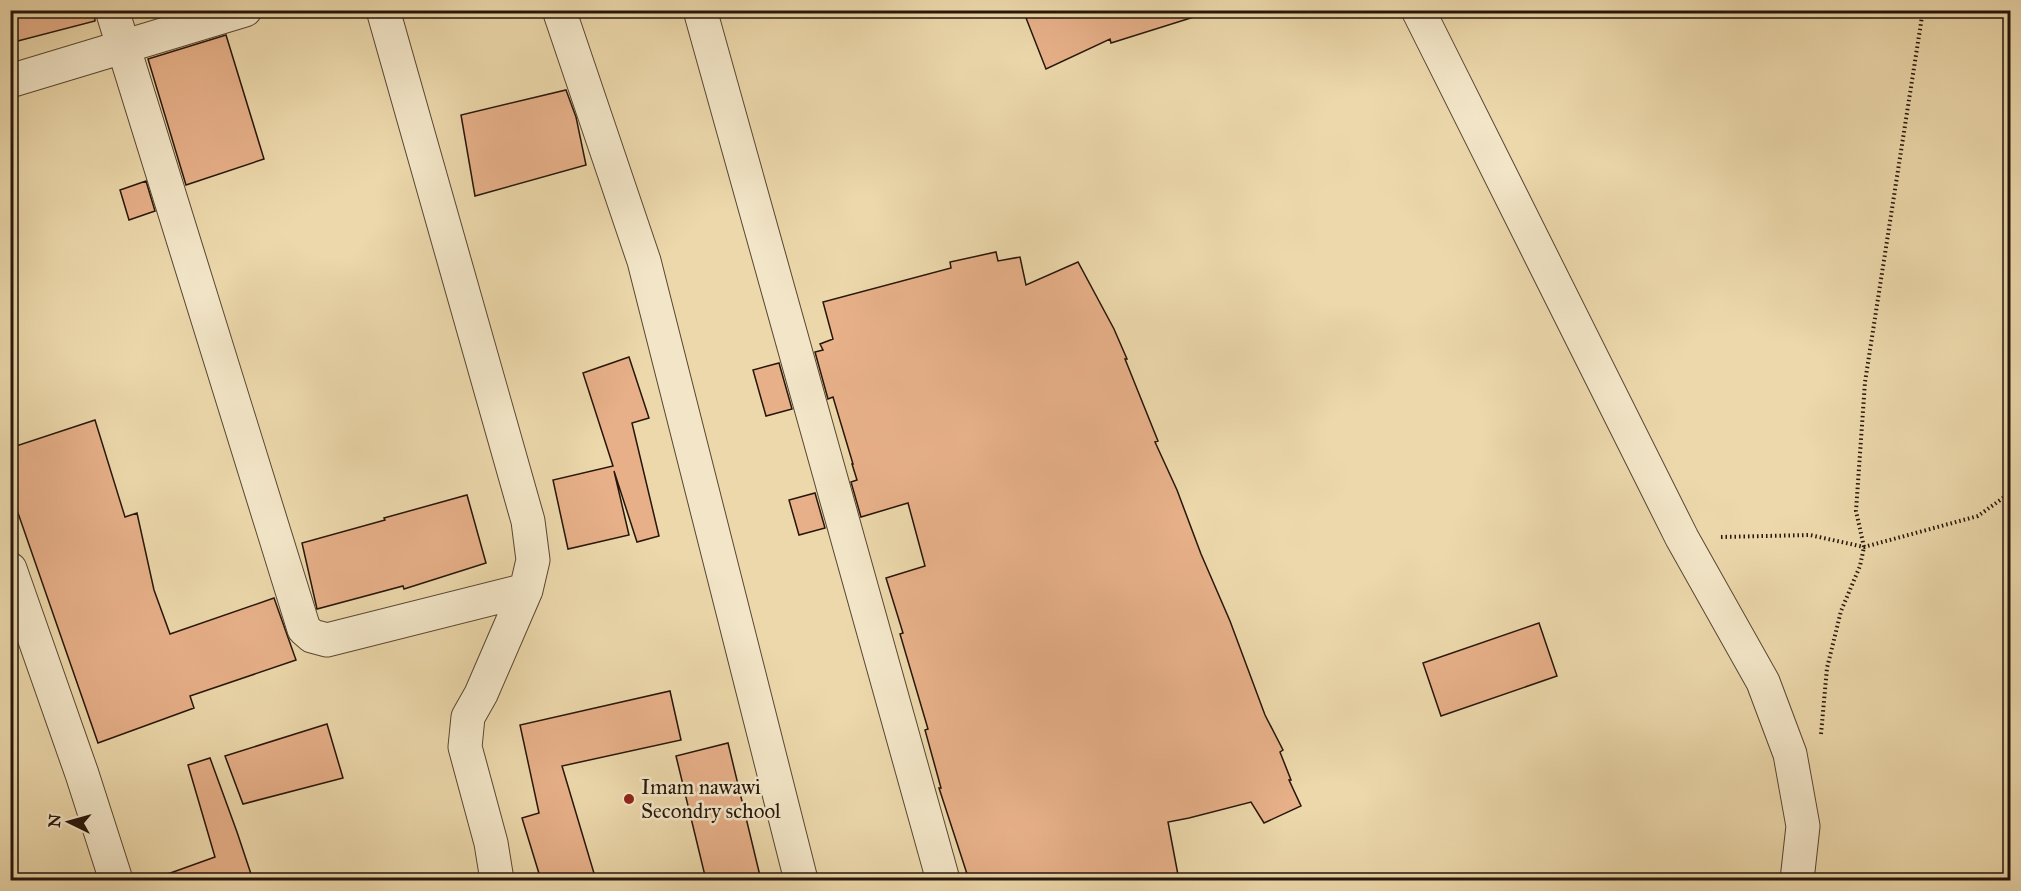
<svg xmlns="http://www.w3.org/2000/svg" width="2021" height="891" font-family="'IM FELL Great Primer',serif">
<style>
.building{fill:#e7b089;stroke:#26160a;stroke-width:1.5}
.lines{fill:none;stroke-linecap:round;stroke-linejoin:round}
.minor-casing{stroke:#584632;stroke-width:35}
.path{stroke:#26160a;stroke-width:4;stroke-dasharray:1.5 3;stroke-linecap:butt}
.minor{stroke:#f3e6c8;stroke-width:33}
.poi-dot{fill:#8f2418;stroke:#f3e6c8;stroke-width:2}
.labels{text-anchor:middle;stroke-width:5;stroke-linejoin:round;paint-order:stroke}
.poi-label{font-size:21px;fill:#26160a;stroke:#f3e6c8;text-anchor:start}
</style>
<rect width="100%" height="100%" fill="#ecd8ab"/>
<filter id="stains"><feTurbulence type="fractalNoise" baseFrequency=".00333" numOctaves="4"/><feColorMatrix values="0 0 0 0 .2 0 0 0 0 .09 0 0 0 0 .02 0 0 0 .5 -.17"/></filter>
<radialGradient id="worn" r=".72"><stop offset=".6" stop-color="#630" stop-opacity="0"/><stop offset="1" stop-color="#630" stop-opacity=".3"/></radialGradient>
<path class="building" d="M 10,10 L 94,10 L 95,21 L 10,43 Z
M 1045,10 L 1193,10 L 1194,17 L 1111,43 L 1110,39 L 1046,69 L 1026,18 Z
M 226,35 L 264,159 L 186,185 L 148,59 Z
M 566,90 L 576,117 L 586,165 L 475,196 L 461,115 Z
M 146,181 L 155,211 L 129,220 L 120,190 Z
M 996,252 L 998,261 L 1020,257 L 1026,285 L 1078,262 L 1114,329 L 1127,359 L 1125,359 L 1158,441 L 1155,442 L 1177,490 L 1201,554 L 1230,621 L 1265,715 L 1283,750 L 1280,752 L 1291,780 L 1289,780 L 1301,806 L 1264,823 L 1251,802 L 1189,818 L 1168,822 L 1179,880 L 969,880 L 939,788 L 941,788 L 925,730 L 928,729 L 900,634 L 903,633 L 886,578 L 925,566 L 908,503 L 861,517 L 851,482 L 857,480 L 852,464 L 853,464 L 833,397 L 828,399 L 815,352 L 823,350 L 820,344 L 833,339 L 823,302 L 951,268 L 950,262 Z
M 629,357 L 649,418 L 632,423 L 659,536 L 637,542 L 614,471 L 629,535 L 568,549 L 553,480 L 613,466 L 583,373 Z
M 779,363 L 792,409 L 766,416 L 753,370 Z
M 95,420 L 125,517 L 137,513 L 154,590 L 170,634 L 274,598 L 296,660 L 190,696 L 194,708 L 98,743 L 10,490 L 10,448 Z
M 815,493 L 825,528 L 799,535 L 789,500 Z
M 467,495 L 486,563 L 404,589 L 403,586 L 317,609 L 302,543 L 385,520 L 384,518 Z
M 1539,623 L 1557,676 L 1441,716 L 1423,663 Z
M 670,691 L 681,740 L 562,766 L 596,880 L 541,880 L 522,818 L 539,813 L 520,725 Z
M 327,724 L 343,778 L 243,804 L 225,756 Z
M 728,743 L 761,880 L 706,880 L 676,756 Z
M 210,758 L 237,832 L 253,880 L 163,880 L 162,876 L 215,857 L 188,765 Z"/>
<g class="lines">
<defs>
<path id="minor" d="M 112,10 L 304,629 L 312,636 L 327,640 L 526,590
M 383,10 L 528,521 L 533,560 L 526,590 L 481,694 L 468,717 L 465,747 L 491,843 L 497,880
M 559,10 L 644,261 L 801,880
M 700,10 L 943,880
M 1418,10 L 1682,538 L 1763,682 L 1790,754 L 1803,826 L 1797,880
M 10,81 L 245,10
M 10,569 L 82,774 L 116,880"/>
</defs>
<use href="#minor" class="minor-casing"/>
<path class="path" d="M 1721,537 L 1810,535 L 1864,547 L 1978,516 L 2010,493
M 1821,734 L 1827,668 L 1841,611 L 1860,566 L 1864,547 L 1856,511 L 1865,382 L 1923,10"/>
<use href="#minor" class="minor"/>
</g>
<circle class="poi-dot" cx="629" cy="799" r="6"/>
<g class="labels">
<g class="poi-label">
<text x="641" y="794">Imam nawawi<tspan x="641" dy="24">Secondry school</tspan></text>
</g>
</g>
<rect width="2021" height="891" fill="none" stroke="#ecd8ab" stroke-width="36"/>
<rect x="12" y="12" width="1997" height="867" fill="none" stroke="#26160a" stroke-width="3"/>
<rect x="18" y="18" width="1985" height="855" fill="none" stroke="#26160a" stroke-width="1.5"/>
<g transform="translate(69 822) rotate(275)" stroke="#f3e6c8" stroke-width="4.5" paint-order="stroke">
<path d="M0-4.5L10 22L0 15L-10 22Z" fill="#26160a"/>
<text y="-9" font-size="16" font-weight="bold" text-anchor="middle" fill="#26160a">N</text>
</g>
<rect width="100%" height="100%" filter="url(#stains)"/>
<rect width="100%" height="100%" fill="url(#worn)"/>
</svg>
